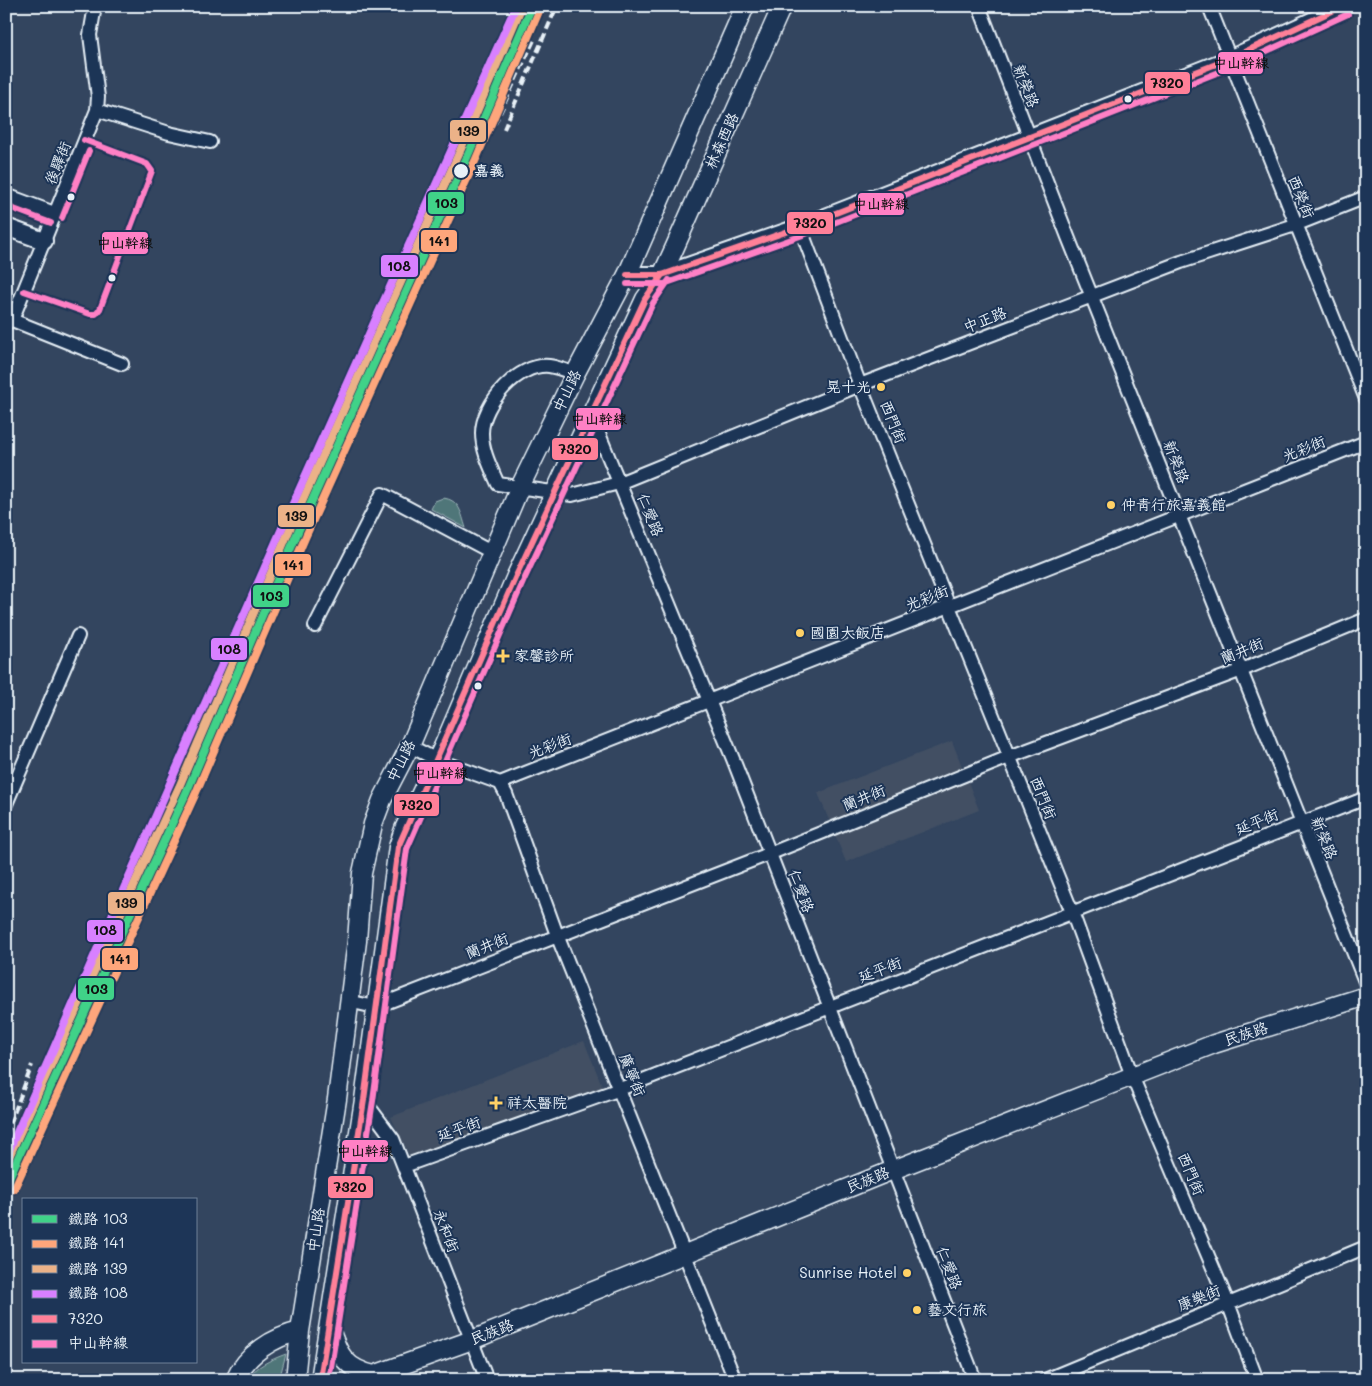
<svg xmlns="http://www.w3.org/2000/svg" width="1372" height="1386" font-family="Mali,'LXGW WenKai TC',sans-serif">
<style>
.built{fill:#425064}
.green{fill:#4f7679;stroke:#9cb4b8}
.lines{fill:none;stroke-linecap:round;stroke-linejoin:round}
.minor-casing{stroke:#e8f1f8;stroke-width:16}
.tertiary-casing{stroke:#e8f1f8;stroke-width:20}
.secondary-casing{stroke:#e8f1f8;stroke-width:21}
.minor{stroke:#1d3557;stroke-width:12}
.tertiary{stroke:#1d3557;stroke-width:16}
.secondary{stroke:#1d3557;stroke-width:18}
.rail{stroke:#e8f1f8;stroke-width:4;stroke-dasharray:8 4;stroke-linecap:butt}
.bus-1-casing{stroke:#1d3557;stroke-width:10}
.bus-2-casing{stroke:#1d3557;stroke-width:10}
.bus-1{stroke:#ff8098;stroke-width:6}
.bus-2{stroke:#ff80c5;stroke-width:6}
.rail-1-casing{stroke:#1d3557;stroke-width:11}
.rail-2-casing{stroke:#1d3557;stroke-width:11}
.rail-3-casing{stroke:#1d3557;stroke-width:11}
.rail-4-casing{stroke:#1d3557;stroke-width:11}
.rail-1{stroke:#40d288;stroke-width:8}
.rail-2{stroke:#fea67b;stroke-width:8}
.rail-3{stroke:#ebb288;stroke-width:8}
.rail-4{stroke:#d880ff;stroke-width:8}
.bus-dot{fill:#e8f1f8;stroke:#1d3557;stroke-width:2}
.poi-dot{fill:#ffd166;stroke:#1d3557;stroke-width:2}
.labels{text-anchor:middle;stroke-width:4;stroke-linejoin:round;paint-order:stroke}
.street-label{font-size:15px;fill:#e8f1f8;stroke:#1d3557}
.stop-label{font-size:15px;font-weight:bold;fill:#e8f1f8;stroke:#1d3557;text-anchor:start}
.poi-label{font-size:15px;fill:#e8f1f8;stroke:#1d3557;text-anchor:start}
.line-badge{stroke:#1d3557;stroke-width:2}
.pale-badge-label{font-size:14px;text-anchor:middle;font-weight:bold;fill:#111}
</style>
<rect width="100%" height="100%" fill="#33455f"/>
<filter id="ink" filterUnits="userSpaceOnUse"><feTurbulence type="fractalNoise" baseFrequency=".02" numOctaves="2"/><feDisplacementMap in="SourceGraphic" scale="10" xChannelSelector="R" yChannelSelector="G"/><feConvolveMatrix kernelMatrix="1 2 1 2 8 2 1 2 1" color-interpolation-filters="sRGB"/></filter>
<g filter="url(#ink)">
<path class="built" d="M 952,741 L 979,810 L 846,862 L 818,793 Z
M 584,1041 L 603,1088 L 411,1159 L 391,1117 Z"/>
<path class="green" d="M 443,498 C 460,500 461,513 466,528 L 431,509 L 435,501 Z
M 286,1354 L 279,1380 L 246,1380 C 256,1366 270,1360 286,1354 Z"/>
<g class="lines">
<defs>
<path id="minor" d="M 979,6 L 1068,237 L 1366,984
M 1209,6 L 1366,399
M 97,110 L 169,133 L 210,142
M 800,227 L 860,385 L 1072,912 L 1132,1076 L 1228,1303 L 1257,1380
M 12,320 L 122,364
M 6,323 L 12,320 L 97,110 L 98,97 L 90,35 L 95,6
M 575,374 C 567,371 557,367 549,366 C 518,363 482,404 482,433 C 482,451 491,468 498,484 L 572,495 L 619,483 L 860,385 L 1181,262 L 1295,225 L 1366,197
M 592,417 L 733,759 L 975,1380
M 315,626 L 382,494 L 493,553
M 410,746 L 437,760 L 500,783
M 500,783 L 1366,442
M 500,783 L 506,794 L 557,935 L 735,1380
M 6,804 L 78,636
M 348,1001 L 375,1007 L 769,854 L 1009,757 L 1242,670 L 1366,619
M 364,1100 L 393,1139 L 487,1380
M 404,1166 L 620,1089 L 1366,798
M 1045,1380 L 1366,1247"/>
<path id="tertiary" d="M 6,197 L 54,215
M 6,227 L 44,241
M 627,275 L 662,275 L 800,227 L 1229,59 L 1344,6"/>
<path id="secondary" d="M 330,1328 C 338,1355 346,1369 374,1375 L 366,1379
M 235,1380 C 246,1354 274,1337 300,1331
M 295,1380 L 300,1331 L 337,1099 L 357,941 L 362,873 L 373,824 L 382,800 L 410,746 L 520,487 L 575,374 L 627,275 L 745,6
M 320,1380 L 364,1100 L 398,847 L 404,829 L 443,747 L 516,576 L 645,299 L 662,275 L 674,249 L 782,6
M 370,1380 L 374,1375 L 472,1340 L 893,1170 L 1214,1044 L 1366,996"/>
</defs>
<use href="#minor" class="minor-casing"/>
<use href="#tertiary" class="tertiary-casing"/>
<use href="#secondary" class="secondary-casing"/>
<use href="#minor" class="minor"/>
<use href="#tertiary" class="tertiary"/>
<use href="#secondary" class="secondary"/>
<path class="rail" d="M 495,124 L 534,40
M 504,129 L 557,6
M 6,1135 L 32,1065"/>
<defs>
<path id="bus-1" d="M 627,275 L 662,275 L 800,227 L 1229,59 L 1343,6
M 320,1380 L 364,1100 L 398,847 L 516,576 L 645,299 L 662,275"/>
<path id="bus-2" d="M 6,206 L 51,223
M 62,218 L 89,151
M 627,284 L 664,284 L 803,235 L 1232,67 L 1348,14
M 24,291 L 90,314 L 96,314 L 100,309 L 152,171 L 147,164 L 84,140
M 329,1380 L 373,1101 L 407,849 L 524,580 L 653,303 L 669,280"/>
</defs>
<use href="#bus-1" class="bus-1-casing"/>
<use href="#bus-2" class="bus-2-casing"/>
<use href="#bus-1" class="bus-1"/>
<use href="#bus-2" class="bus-2"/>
<defs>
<path id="rail-1" d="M 6,1184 L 187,791 L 297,534 L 468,155 L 532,6"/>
<path id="rail-2" d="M 14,1189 L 195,795 L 305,538 L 476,159 L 540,9"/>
<path id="rail-3" d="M 6,1163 L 179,787 L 289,531 L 460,151 L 522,6"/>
<path id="rail-4" d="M 6,1157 L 282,528 L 516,6"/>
</defs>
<use href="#rail-1" class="rail-1-casing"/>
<use href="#rail-2" class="rail-2-casing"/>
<use href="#rail-3" class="rail-3-casing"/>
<use href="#rail-4" class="rail-4-casing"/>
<use href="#rail-1" class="rail-1"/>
<use href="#rail-2" class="rail-2"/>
<use href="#rail-3" class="rail-3"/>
<use href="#rail-4" class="rail-4"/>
</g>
</g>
<g class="bus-dot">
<circle cx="1128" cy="99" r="4.5"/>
<circle cx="461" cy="171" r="8"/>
<circle cx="71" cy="197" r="4.5"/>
<circle cx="112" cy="278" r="4.5"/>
<circle cx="478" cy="686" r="4.5"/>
</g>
<g class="poi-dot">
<circle cx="881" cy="387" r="5"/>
<circle cx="1111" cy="505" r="5"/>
<circle cx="800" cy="633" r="5"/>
<path d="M500.5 648.5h5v5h5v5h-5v5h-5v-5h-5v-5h5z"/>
<path d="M493.5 1095.5h5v5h5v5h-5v5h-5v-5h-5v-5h5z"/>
<circle cx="907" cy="1273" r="5"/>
<circle cx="917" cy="1310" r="5"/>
</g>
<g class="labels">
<g class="street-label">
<text transform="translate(1026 86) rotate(69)" y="5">新榮路</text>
<text transform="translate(722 141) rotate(-66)" y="5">林森西路</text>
<text transform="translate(58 163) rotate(-68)" y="5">後驛街</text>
<text transform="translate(1301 197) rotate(68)" y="5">西榮街</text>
<text transform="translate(985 320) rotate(-21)" y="5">中正路</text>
<text transform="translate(567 391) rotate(-64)" y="5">中山路</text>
<text transform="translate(893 422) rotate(68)" y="5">西門街</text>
<text transform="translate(1304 449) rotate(-22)" y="5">光彩街</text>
<text transform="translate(1176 462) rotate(69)" y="5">新榮路</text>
<text transform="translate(650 515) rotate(68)" y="5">仁愛路</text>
<text transform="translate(927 598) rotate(-21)" y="5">光彩街</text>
<text transform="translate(1242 651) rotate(-22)" y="5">蘭井街</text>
<text transform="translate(550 746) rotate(-21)" y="5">光彩街</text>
<text transform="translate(401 761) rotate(-63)" y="5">中山路</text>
<text transform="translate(864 798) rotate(-22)" y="5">蘭井街</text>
<text transform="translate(1043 798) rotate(68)" y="5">西門街</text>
<text transform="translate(1257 822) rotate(-22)" y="5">延平街</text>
<text transform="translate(1324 838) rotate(68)" y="5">新榮路</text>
<text transform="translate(801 891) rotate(69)" y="5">仁愛路</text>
<text transform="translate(487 946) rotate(-22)" y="5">蘭井街</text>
<text transform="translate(880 970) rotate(-21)" y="5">延平街</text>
<text transform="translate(1246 1034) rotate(-18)" y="5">民族路</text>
<text transform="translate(632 1075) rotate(68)" y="5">廣寧街</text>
<text transform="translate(459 1129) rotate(-20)" y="5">延平街</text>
<text transform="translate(1191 1174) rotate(67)" y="5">西門街</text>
<text transform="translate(868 1180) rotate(-22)" y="5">民族路</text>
<text transform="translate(316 1230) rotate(-81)" y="5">中山路</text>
<text transform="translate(446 1231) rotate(69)" y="5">永和街</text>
<text transform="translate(949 1268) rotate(69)" y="5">仁愛路</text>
<text transform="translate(1199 1298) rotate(-22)" y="5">康樂街</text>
<text transform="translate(492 1332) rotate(-21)" y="5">民族路</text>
</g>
<g class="stop-label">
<text x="474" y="176">嘉義</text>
</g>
<g class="poi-label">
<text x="871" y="392" text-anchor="end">晃十光</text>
<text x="1121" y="510">仲青行旅嘉義館</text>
<text x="810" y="638">國園大飯店</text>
<text x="514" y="661">家馨診所</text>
<text x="507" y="1108">祥太醫院</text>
<text x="897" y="1278" text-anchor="end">Sunrise Hotel</text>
<text x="927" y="1315">藝文行旅</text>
</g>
</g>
<g class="line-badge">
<rect x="1217" y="51" width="47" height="24" rx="5" fill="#ff80c5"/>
<rect x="1144" y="71" width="47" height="24" rx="5" fill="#ff8098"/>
<rect x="449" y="119" width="38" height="24" rx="5" fill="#ebb288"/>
<rect x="427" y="191" width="38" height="24" rx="5" fill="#40d288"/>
<rect x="857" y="192" width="48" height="24" rx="5" fill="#ff80c5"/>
<rect x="786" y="211" width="48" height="24" rx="5" fill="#ff8098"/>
<rect x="420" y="229" width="38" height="24" rx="5" fill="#fea67b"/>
<rect x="101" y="231" width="48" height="24" rx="5" fill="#ff80c5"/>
<rect x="380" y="254" width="39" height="24" rx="5" fill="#d880ff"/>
<rect x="575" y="407" width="47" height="24" rx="5" fill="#ff80c5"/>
<rect x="551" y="437" width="48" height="24" rx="5" fill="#ff8098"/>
<rect x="277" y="504" width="38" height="24" rx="5" fill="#ebb288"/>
<rect x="274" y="553" width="38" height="24" rx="5" fill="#fea67b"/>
<rect x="252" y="584" width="38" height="24" rx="5" fill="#40d288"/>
<rect x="210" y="637" width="38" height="24" rx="5" fill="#d880ff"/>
<rect x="416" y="761" width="48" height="24" rx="5" fill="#ff80c5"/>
<rect x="393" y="793" width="47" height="24" rx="5" fill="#ff8098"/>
<rect x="107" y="891" width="38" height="24" rx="5" fill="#ebb288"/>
<rect x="86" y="919" width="38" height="24" rx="5" fill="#d880ff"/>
<rect x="101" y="947" width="38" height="24" rx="5" fill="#fea67b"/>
<rect x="77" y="977" width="38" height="24" rx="5" fill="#40d288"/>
<rect x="341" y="1139" width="48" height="24" rx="5" fill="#ff80c5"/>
<rect x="327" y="1175" width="47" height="24" rx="5" fill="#ff8098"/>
</g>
<g class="pale-badge-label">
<text x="1241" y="68">中山幹線</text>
<text x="1167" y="88">7320</text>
<text x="468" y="136">139</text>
<text x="446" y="208">103</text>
<text x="881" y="209">中山幹線</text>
<text x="810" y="228">7320</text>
<text x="439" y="246">141</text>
<text x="125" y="248">中山幹線</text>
<text x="399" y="271">108</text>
<text x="599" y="424">中山幹線</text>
<text x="575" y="454">7320</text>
<text x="296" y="521">139</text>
<text x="293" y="570">141</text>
<text x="271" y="601">103</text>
<text x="229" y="654">108</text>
<text x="440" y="778">中山幹線</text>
<text x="416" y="810">7320</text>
<text x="126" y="908">139</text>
<text x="105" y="935">108</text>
<text x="120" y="964">141</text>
<text x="96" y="994">103</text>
<text x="365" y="1156">中山幹線</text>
<text x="350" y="1192">7320</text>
</g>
<rect width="1372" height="1386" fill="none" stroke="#1d3557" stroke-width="25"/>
<rect x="12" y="12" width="1347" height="1361" fill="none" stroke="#e8f1f8" stroke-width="2" filter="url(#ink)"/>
<rect x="22" y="1198" width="175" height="165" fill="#1d3557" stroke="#6e8097"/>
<rect x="32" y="1215" width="25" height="8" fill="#40d288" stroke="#6e8097"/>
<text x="68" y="1224" font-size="15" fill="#e8f1f8">鐵路 103</text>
<rect x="32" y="1240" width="25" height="8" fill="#fea67b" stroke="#6e8097"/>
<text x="68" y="1248" font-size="15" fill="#e8f1f8">鐵路 141</text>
<rect x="32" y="1265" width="25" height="8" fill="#ebb288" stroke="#6e8097"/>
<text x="68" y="1274" font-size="15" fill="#e8f1f8">鐵路 139</text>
<rect x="32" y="1290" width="25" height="8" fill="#d880ff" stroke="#6e8097"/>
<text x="68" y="1298" font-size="15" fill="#e8f1f8">鐵路 108</text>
<rect x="32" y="1315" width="25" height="8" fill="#ff8098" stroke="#6e8097"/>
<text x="68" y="1324" font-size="15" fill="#e8f1f8">7320</text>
<rect x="32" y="1340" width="25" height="8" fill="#ff80c5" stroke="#6e8097"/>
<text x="68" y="1348" font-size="15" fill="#e8f1f8">中山幹線</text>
</svg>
